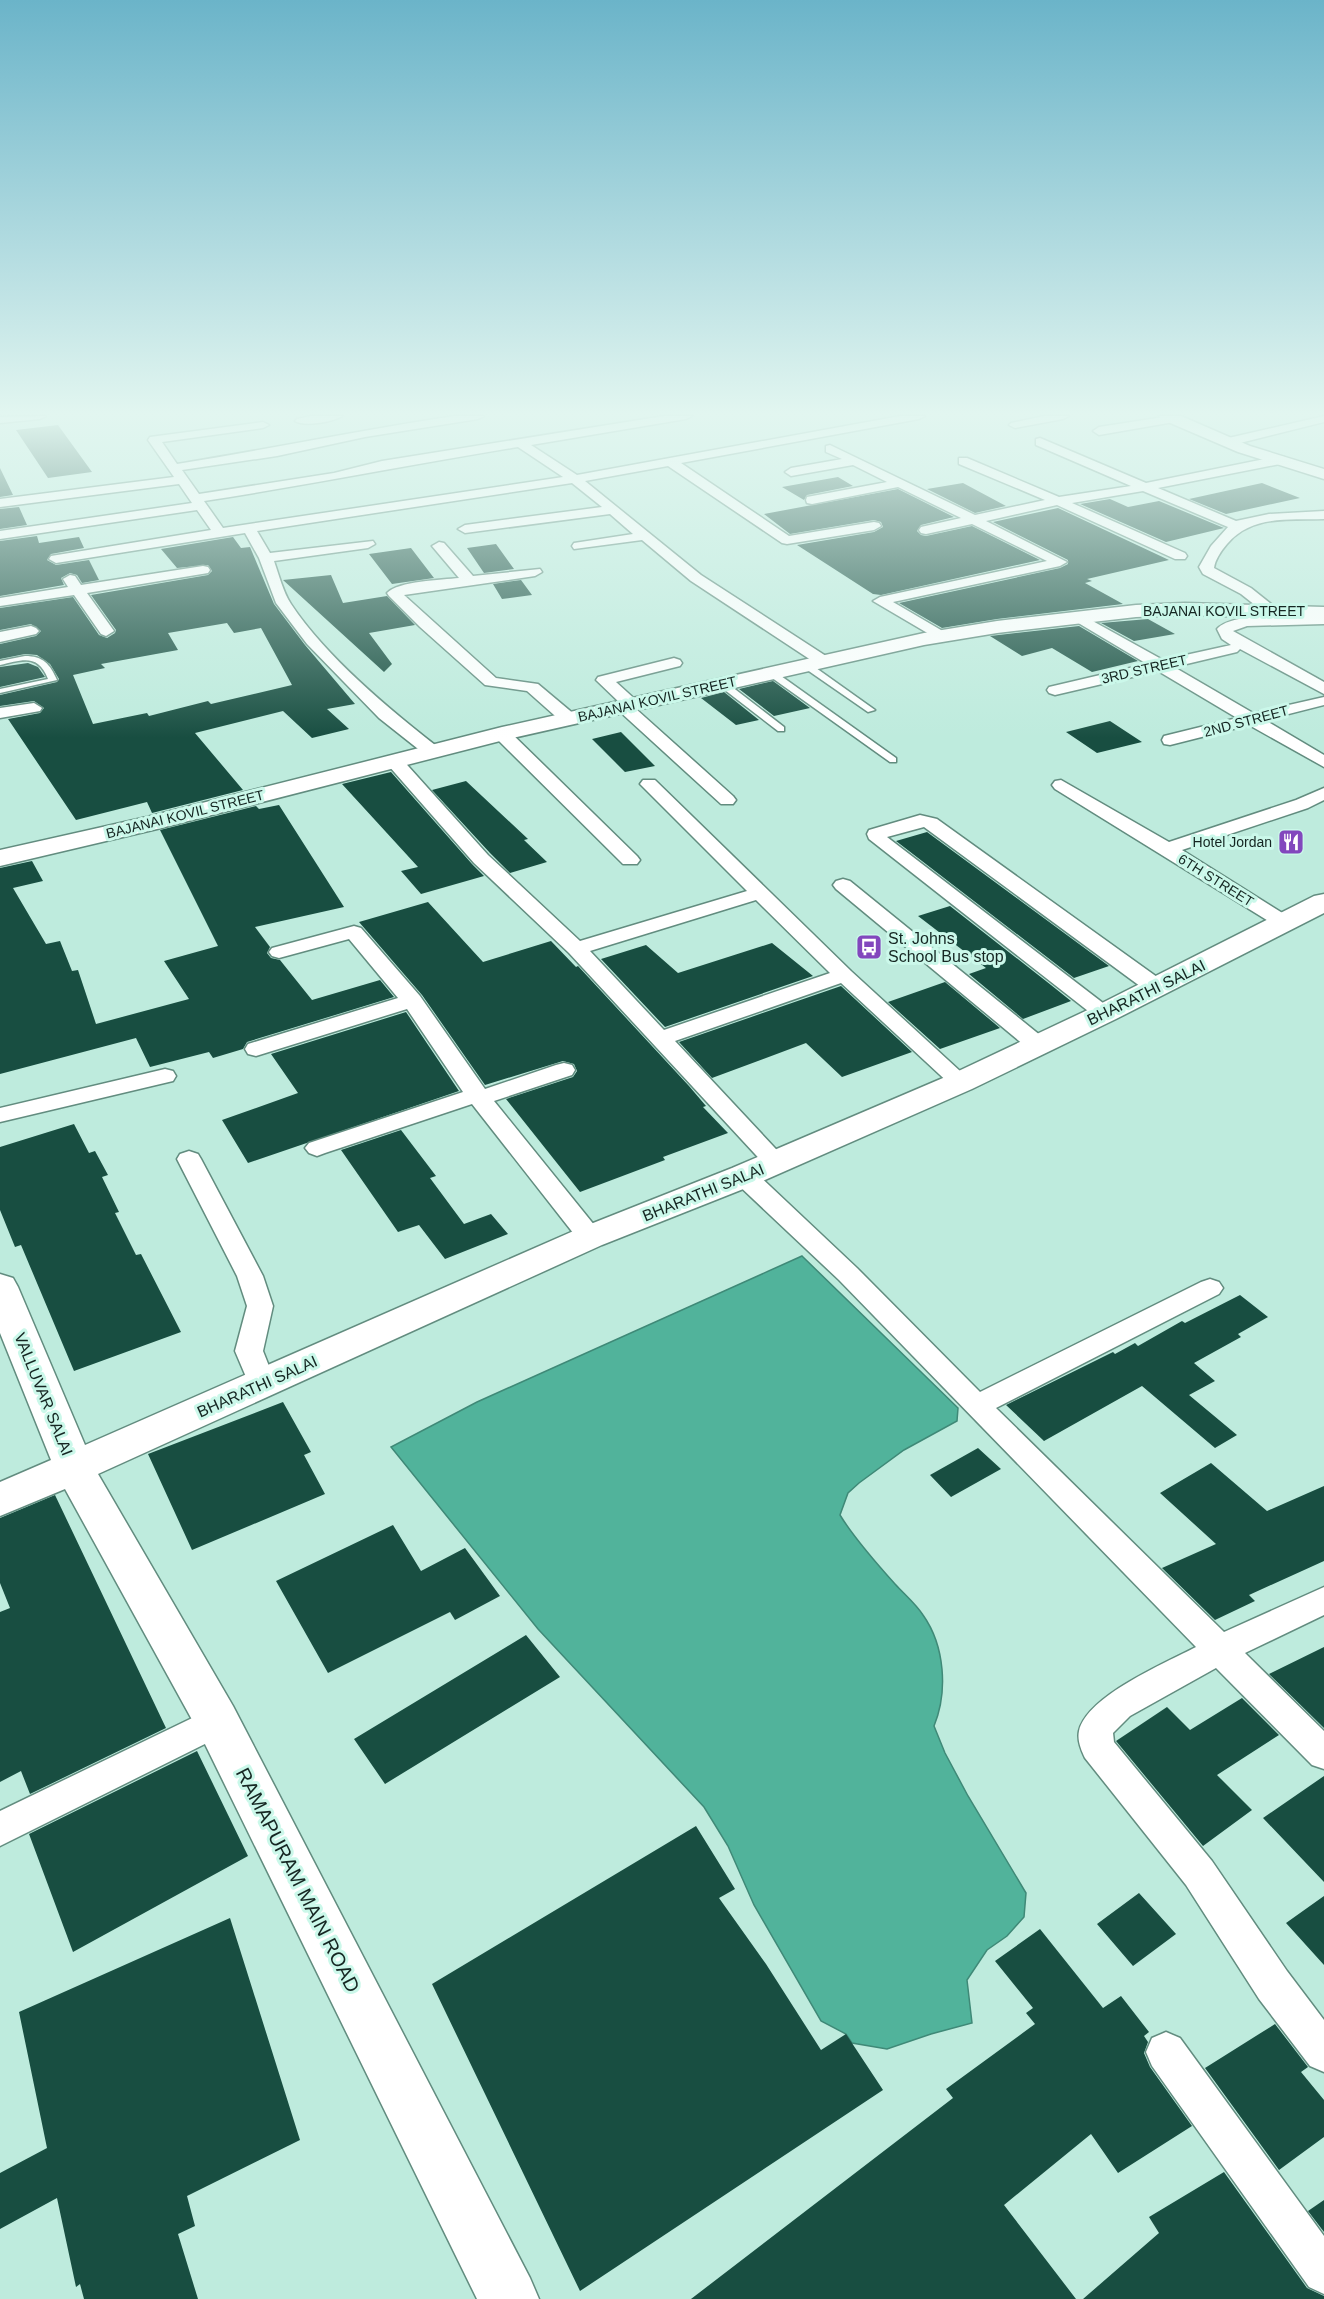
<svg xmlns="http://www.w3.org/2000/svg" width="1324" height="2299" font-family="Arial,sans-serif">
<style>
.water{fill:#51b39b;stroke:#3f8977;stroke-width:1.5}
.building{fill:#184e41;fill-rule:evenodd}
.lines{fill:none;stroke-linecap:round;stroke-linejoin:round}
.lane-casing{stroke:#628c7f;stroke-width:3}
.street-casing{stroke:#628c7f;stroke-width:3}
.secondary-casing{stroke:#628c7f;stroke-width:3}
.lane{fill:#fff;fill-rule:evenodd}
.street{fill:#fff;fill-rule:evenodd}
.secondary{fill:#fff;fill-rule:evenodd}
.labels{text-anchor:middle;stroke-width:6;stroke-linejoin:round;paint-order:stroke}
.far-street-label{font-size:14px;fill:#152622;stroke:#cbf8ea}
.far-poi-label{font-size:14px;fill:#152622;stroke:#cbf8ea;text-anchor:end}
.poi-label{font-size:16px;fill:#152622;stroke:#cbf8ea;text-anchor:start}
.street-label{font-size:16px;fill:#152622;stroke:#cbf8ea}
.near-street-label{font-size:20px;fill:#152622;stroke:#cbf8ea}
</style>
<rect width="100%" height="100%" fill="#beebdd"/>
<path class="water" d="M 802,1256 L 958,1408 L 957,1421 L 904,1450 L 859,1483 L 848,1493 L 840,1515 C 854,1538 877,1564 895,1584 C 904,1594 916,1604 923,1615 C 945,1646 948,1692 934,1726 L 945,1753 L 968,1796 L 1026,1893 L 1024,1917 L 1007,1936 L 987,1950 L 967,1980 L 972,2023 L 931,2034 L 887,2049 L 852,2043 L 846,2034 L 821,2021 L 754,1905 L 728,1846 L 704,1807 L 538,1629 L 391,1447 L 477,1402 Z"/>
<path class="building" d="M 58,425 L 92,472 L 48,478 L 16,430 Z
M 0,468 L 13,495 L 0,497 Z
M 838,477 L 853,486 L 807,495 L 804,500 L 782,487 Z
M 963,483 L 1006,506 L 975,513 L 927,489 Z
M 1262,483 L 1300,498 L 1226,514 L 1189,499 Z
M 898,489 L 954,517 L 921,525 L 917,531 L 921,535 L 926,536 L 972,526 L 1040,560 L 881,595 L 873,594 L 797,545 L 874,532 L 883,527 L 881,522 L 874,520 L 790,534 L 764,514 Z
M 1110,499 L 1128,507 L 1159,501 L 1224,528 L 1166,542 L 1080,504 Z
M 19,507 L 27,525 L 0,529 L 0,509 Z
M 1058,508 L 1169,560 L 1087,579 L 1092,581 L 1085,583 L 1123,604 L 997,619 L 942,628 L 899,603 L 1060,568 L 1068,564 L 1068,560 L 993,522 Z
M 37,536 L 39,543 L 79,537 L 84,548 L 51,554 L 47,560 L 56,565 L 89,560 L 99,580 L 82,583 L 77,575 L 70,573 L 61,578 L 64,585 L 0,596 L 0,541 Z
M 233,537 L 241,548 L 250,547 L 274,604 L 305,645 L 355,704 L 327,709 L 349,729 L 312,738 L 283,711 L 195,733 L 243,790 L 152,813 L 147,802 L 76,820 L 8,719 L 40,713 L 44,708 L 34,701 L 0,706 L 0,695 L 57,682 L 59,679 L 50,664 L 37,655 L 25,654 L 0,659 L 0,644 L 36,636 L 41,631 L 31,624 L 0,630 L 0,608 L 73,597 L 99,635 L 107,638 L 115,633 L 116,630 L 91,595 L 208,575 L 212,571 L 208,565 L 177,568 L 161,549 ZM 227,623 L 234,633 L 261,628 L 292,685 L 211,704 L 208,701 L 149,716 L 147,713 L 93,724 L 73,675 L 105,668 L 101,664 L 178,650 L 168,633 Z
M 496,544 L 514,569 L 484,573 L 467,548 Z
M 411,548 L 434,578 L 392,584 L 369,554 Z
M 331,575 L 343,603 L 387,596 L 415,625 L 369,633 L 392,664 L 384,672 L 283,580 Z
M 521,580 L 532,595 L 502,599 L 493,584 Z
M 1148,619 L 1175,634 L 1134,641 L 1101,623 Z
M 1079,626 L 1138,661 L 1092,672 L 1052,648 L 1022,656 L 990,636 Z
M 28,663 L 38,667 L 45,677 L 0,687 L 0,667 Z
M 773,681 L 810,708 L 774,716 L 739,689 Z
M 724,692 L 759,720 L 736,725 L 701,698 Z
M 1110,721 L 1142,742 L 1097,753 L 1066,732 Z
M 621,732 L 655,766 L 625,772 L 592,739 Z
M 391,772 L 472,864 L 484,876 L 421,894 L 401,871 L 418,867 L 342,784 Z
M 466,781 L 528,839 L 524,840 L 547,862 L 510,873 L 490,853 L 432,790 Z
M 279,805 L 344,907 L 255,927 L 270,947 L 267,953 L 271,958 L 280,960 L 312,1000 L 380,980 L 394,997 L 247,1042 L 243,1049 L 213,1058 L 209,1052 L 150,1067 L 136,1038 L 0,1074 L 0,868 L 32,861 L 43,881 L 13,888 L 46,944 L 60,941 L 72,971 L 78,970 L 96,1024 L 189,999 L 164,961 L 218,946 L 160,830 L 256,806 L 259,809 Z
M 927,832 L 1109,966 L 1074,978 L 896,841 Z
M 428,902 L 483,962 L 551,941 L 576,967 L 578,966 L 689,1086 L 706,1106 L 703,1107 L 728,1133 L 663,1157 L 665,1160 L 580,1192 L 506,1099 L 573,1077 L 577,1071 L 574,1064 L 563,1061 L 485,1085 L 422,995 L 359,922 Z
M 950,906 L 1051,985 L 1071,1001 L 1023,1019 L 969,974 L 986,968 L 918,916 Z
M 772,943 L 813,976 L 665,1027 L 601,959 L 646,945 L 678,973 Z
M 945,982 L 1000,1028 L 940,1049 L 888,1002 Z
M 841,986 L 912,1052 L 842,1077 L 806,1043 L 712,1078 L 679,1042 Z
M 406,1012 L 459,1091 L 248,1163 L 222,1120 L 298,1093 L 271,1054 Z
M 74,1124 L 89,1153 L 95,1151 L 108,1175 L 102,1177 L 119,1212 L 115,1213 L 136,1255 L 141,1254 L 181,1332 L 74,1371 L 21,1245 L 15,1247 L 0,1210 L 0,1147 Z
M 401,1130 L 436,1176 L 430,1178 L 464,1224 L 491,1214 L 508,1234 L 445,1259 L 419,1225 L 398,1232 L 341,1150 Z
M 1240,1295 L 1268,1317 L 1238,1334 L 1241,1337 L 1194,1363 L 1215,1381 L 1189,1395 L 1237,1435 L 1215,1448 L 1142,1386 L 1044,1441 L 1006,1405 L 1113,1352 L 1115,1354 L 1135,1343 L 1138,1346 L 1182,1321 L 1185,1323 Z
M 283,1402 L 311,1452 L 304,1455 L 325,1494 L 192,1550 L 148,1454 Z
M 978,1448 L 1001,1469 L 951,1497 L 930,1475 Z
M 1211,1463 L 1267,1511 L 1324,1486 L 1324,1561 L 1249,1595 L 1255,1601 L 1215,1620 L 1162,1568 L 1216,1544 L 1160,1493 Z
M 55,1495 L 166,1728 L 30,1794 L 21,1771 L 0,1782 L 0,1612 L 10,1608 L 0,1583 L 0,1518 Z
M 393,1525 L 421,1571 L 465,1548 L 500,1596 L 455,1620 L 450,1612 L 328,1673 L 276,1581 Z
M 526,1635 L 560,1677 L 385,1784 L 354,1739 Z
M 1324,1647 L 1324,1728 L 1269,1674 Z
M 1242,1698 L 1279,1735 L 1217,1775 L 1252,1810 L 1203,1846 L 1116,1741 L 1167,1707 L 1190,1730 Z
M 197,1751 L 248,1856 L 73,1952 L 29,1834 Z
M 1324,1776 L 1324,1882 L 1263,1818 Z
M 696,1826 L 735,1889 L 719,1898 L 766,1964 L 821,2050 L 846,2034 L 883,2090 L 580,2291 L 432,1984 Z
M 1139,1893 L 1176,1934 L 1133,1966 L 1097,1924 Z
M 1324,1896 L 1324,1965 L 1286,1923 Z
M 230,1918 L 300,2140 L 187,2196 L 195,2226 L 178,2234 L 198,2299 L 84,2299 L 80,2284 L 76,2287 L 57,2198 L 0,2229 L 0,2173 L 47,2148 L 19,2012 Z
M 1040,1929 L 1103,2008 L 1121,1996 L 1149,2032 L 1144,2036 L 1148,2042 L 1144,2053 L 1150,2067 L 1192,2126 L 1118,2173 L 1091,2134 L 1004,2205 L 1076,2299 L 691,2299 L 953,2098 L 946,2089 L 1035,2024 L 1026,2013 L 1033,2008 L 995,1961 Z
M 1275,2024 L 1308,2067 L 1301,2072 L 1324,2100 L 1324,2137 L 1279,2170 L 1205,2068 Z
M 1224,2172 L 1307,2288 L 1324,2296 L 1324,2299 L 1083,2299 L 1159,2233 L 1149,2217 Z
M 1324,2200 L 1324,2232 L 1308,2211 Z"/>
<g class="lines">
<defs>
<path id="lane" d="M 25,656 C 43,656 50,664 57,680 L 0,693 L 0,689 L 48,679 C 38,653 22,660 0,665 L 0,661 Z
M 803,663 L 809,663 L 875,710 L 868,712 L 803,667 Z
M 768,671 L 774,671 L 896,758 L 896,762 L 890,762 L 768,675 Z
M 721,683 L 727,683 L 784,727 L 784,731 L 778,731 L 721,687 Z"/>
<path id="street" d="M 46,416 L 40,419 L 0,423 L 0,417 Z
M 311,416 L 342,416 C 333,422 304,427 295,421 L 297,419 Z
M 454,416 L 484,416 L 478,419 L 365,437 L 277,456 L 182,470 L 199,494 L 334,473 L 382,461 L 664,416 L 692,416 L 686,419 L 531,445 L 577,475 L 900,416 L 925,416 L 919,419 L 681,463 L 789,536 L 874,522 L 879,523 L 881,526 L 874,530 L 787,544 L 782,543 L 668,466 L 585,481 L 701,575 L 829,658 L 831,661 L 829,664 L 817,664 L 691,581 L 642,540 L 574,549 L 572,546 L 574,543 L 633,534 L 610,514 L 465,533 L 458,529 L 465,525 L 602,507 L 572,483 L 257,531 L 270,553 L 373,541 L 375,544 L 368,548 L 274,561 C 279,575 283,592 291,604 C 325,656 390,710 439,748 L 442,752 L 439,756 L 427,756 L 379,718 L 307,644 L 276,603 L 259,558 L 245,533 L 56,563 L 49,559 L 51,556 L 211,530 L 197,510 L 0,539 L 0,531 L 192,503 L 179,484 L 0,507 L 0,499 L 174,477 L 148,440 L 150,437 L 263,422 L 269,425 L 263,428 L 162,442 L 177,464 C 270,449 361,430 454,416 ZM 518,447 L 563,477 L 223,528 L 204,501 C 309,485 413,464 518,447 Z
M 1044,416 L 1069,416 L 1063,419 L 1015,428 L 1009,425 L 1011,423 Z
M 1170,416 L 1178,417 L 1180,419 L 1174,422 L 1099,435 L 1093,431 L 1099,427 Z
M 1324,416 L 1324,422 L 1228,446 L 1222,442 L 1224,439 Z
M 1040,438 L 1146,483 L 1280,456 L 1284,457 L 1286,460 L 1280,464 L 1158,488 L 1236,521 L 1269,514 L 1324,511 L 1324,519 C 1289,520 1251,515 1227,544 C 1221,551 1215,560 1214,568 L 1251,588 L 1275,607 L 1277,610 L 1275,613 L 1265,613 L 1241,594 L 1203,574 L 1199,567 L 1211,546 L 1228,527 L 1143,491 L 1072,503 L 1185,553 L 1187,556 L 1185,559 L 1175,559 L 1057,505 L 986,521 L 1067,562 L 1060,566 L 893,602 L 946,633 L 949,636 L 941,641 L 873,601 L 880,597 L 1047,561 L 972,524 L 926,534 L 921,533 L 919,530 L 921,527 L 961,518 L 898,487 L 812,504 L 807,503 L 806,500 L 807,497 L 887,482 L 853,465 L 791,476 L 785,472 L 791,468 L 842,459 L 826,452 L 826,446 L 830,445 L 975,515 L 1045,500 L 959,464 L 959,458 L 967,458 L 1059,497 L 1131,486 L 1036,445 L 1036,439 Z
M 439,542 L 444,543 L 473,576 L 540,569 L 542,572 L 535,576 L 404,595 L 496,678 L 538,684 L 575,715 L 577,719 L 575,723 L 563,723 L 527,691 L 485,685 L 420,627 L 389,596 L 387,593 C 398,581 442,580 459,578 L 432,546 Z
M 203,566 L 208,567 L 210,570 L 208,573 L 87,593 L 114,631 L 106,636 L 101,634 L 74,595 L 0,606 L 0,598 L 68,587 L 63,579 L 70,575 L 75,576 L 81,585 Z
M 1080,614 L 1163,660 L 1231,645 L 1222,639 L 1217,629 C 1233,611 1300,616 1324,616 L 1324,624 L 1247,626 L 1233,631 L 1324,682 L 1324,694 L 1240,649 L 1237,652 L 1174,667 L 1253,713 L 1324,697 L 1324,705 L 1265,720 L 1324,755 L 1324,767 L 1249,725 L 1170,745 L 1164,744 L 1162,740 L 1164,736 L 1237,718 L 1158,671 L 1055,695 L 1049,693 L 1047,690 L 1049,687 L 1147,664 L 1075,621 L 1073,618 L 1075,615 Z
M 31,626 L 36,628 L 39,631 L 36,634 L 0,642 L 0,632 Z
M 674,658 L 680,660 L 682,663 L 680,666 L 616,682 L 638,702 L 640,705 L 636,709 L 733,796 L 736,800 L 733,804 L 721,804 L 618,710 L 616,707 L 620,703 L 596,680 L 598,677 Z
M 34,703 L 42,708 L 40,711 L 0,718 L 0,708 Z
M 502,729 L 508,730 L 637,856 L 640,860 L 637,864 L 623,864 L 496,738 L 494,734 L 496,730 Z
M 394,756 L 400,757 L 488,855 L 580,941 L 747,891 L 640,784 L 643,780 L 655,780 L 851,971 L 972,1082 L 969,1087 L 961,1089 L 953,1087 L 841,983 L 675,1041 L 788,1162 L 785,1167 L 776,1170 L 767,1167 L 569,953 L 474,863 L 388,765 L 385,761 L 388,757 ZM 756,900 L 830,973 L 664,1030 L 590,951 Z
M 1061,780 L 1169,842 L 1296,800 L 1324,788 L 1324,800 L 1308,808 L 1182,850 L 1292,919 L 1295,923 L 1292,927 L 1278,927 L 1055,789 L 1052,785 L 1055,781 Z
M 920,815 L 937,819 L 1164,982 L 1167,987 L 1164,992 L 1156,993 L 1148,992 L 924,827 L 887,837 L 1116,1013 L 1113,1018 L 1105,1019 L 1097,1018 L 869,839 L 867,834 L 869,830 Z
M 843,879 L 850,881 L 1046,1040 L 1049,1045 L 1046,1050 L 1038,1052 L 1030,1050 L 836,889 L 833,885 L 836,881 Z
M 354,926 L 361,928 L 420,996 L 485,1089 L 556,1065 L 564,1063 L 572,1065 L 575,1070 L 572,1075 L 494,1101 L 599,1231 L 603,1237 L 599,1243 L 590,1246 L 581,1243 L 472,1104 L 325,1153 L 317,1156 L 309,1153 L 305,1148 L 309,1143 L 463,1092 L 407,1009 L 256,1056 L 248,1054 L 245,1049 L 248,1044 L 398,998 L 349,939 L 279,958 L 272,956 L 269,952 L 272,948 Z
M 165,1069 L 173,1071 L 176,1076 L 173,1081 L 0,1122 L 0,1108 Z
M 189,1151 L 198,1154 L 201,1159 L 263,1276 L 273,1306 L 263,1351 L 276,1384 L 272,1391 L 262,1394 L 252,1391 L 235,1351 L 247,1306 L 237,1276 L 177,1159 L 180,1154 Z
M 744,1168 L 753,1170 L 857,1268 L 980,1392 L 1201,1282 L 1210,1279 L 1219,1282 L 1223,1288 L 1219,1294 L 996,1408 L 1224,1632 L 1324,1587 L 1324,1615 L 1245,1653 L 1324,1731 L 1324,1769 L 1312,1765 L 1216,1668 L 1130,1716 L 1113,1733 L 1114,1742 L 1212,1861 L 1287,1971 L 1324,2020 L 1324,2072 L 1310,2066 L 1259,1999 L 1186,1885 L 1085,1758 C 1081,1750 1077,1740 1079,1731 C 1087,1696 1165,1663 1196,1647 L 839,1280 L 735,1182 L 732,1176 L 735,1170 Z
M 217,1706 L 229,1710 L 234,1721 L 229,1732 L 0,1846 L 0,1811 Z
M 1166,2032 L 1180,2038 L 1324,2236 L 1324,2294 L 1309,2287 L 1152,2066 L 1146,2052 L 1152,2038 Z"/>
<path id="secondary" d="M 1159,416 L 1181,416 L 1250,446 L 1324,469 L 1324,479 L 1238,452 L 1161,419 Z
M 1185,603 L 1324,607 L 1324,619 L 1185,615 L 1136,617 L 997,633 L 924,645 L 504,740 L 157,829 L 0,866 L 0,850 L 147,817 L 502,727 L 924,633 L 997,621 L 1136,605 Z
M 1324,894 L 1324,913 L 1116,1019 L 972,1089 L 756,1184 L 602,1245 L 98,1474 L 233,1706 L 530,2278 L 539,2299 L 477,2299 L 201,1736 L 65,1489 L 0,1516 L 0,1482 L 51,1460 L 0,1333 L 0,1274 L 13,1278 L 18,1287 L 85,1445 L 578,1229 L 732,1168 L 950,1075 L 1094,1007 L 1314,896 Z"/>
</defs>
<use href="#lane" class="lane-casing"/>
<use href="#street" class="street-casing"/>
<use href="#secondary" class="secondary-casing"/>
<use href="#lane" class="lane"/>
<use href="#street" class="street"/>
<use href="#secondary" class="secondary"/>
</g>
<linearGradient id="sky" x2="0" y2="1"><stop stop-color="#6bb4c9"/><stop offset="0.56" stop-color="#e2f6f0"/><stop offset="1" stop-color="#e2f6f0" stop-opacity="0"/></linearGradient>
<rect width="1324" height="738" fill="url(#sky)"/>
<defs>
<symbol id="restaurant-square" viewBox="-11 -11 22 22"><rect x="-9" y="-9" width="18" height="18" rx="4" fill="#8247bd" stroke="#cbf8ea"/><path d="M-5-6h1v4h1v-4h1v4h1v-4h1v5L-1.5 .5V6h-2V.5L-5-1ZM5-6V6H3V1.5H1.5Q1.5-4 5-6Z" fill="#fff"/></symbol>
<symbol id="bus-square" viewBox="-11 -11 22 22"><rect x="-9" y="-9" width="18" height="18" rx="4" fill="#8247bd" stroke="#cbf8ea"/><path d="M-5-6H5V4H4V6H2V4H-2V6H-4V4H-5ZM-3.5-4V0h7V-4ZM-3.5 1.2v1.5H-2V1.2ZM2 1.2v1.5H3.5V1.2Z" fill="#fff"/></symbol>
</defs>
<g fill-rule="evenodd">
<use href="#restaurant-square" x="1276" y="827" width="30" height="30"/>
<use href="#bus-square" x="854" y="932" width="30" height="30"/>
</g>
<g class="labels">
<g class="far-street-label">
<text x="1224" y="616">BAJANAI KOVIL STREET</text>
<text transform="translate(1144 669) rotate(-13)" y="5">3RD STREET</text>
<text transform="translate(657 699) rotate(-13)" y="5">BAJANAI KOVIL STREET</text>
<text transform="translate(1246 721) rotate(-15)" y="5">2ND STREET</text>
<text transform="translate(185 814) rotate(-14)" y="5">BAJANAI KOVIL STREET</text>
<text transform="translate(1216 880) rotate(32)" y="5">6TH STREET</text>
</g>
<g class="far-poi-label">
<text x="1272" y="847">Hotel Jordan</text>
</g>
<g class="poi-label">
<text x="888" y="944">St. Johns<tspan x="888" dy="18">School Bus stop</tspan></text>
</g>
<g class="street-label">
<text transform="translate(1146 992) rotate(-26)" y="6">BHARATHI SALAI</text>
<text transform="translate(703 1192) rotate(-22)" y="6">BHARATHI SALAI</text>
<text transform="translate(257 1386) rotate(-24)" y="6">BHARATHI SALAI</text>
<text transform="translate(44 1394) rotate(68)" y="6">VALLUVAR SALAI</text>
</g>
<g class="near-street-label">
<text transform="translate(298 1880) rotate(63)" y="7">RAMAPURAM MAIN ROAD</text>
</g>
</g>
</svg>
